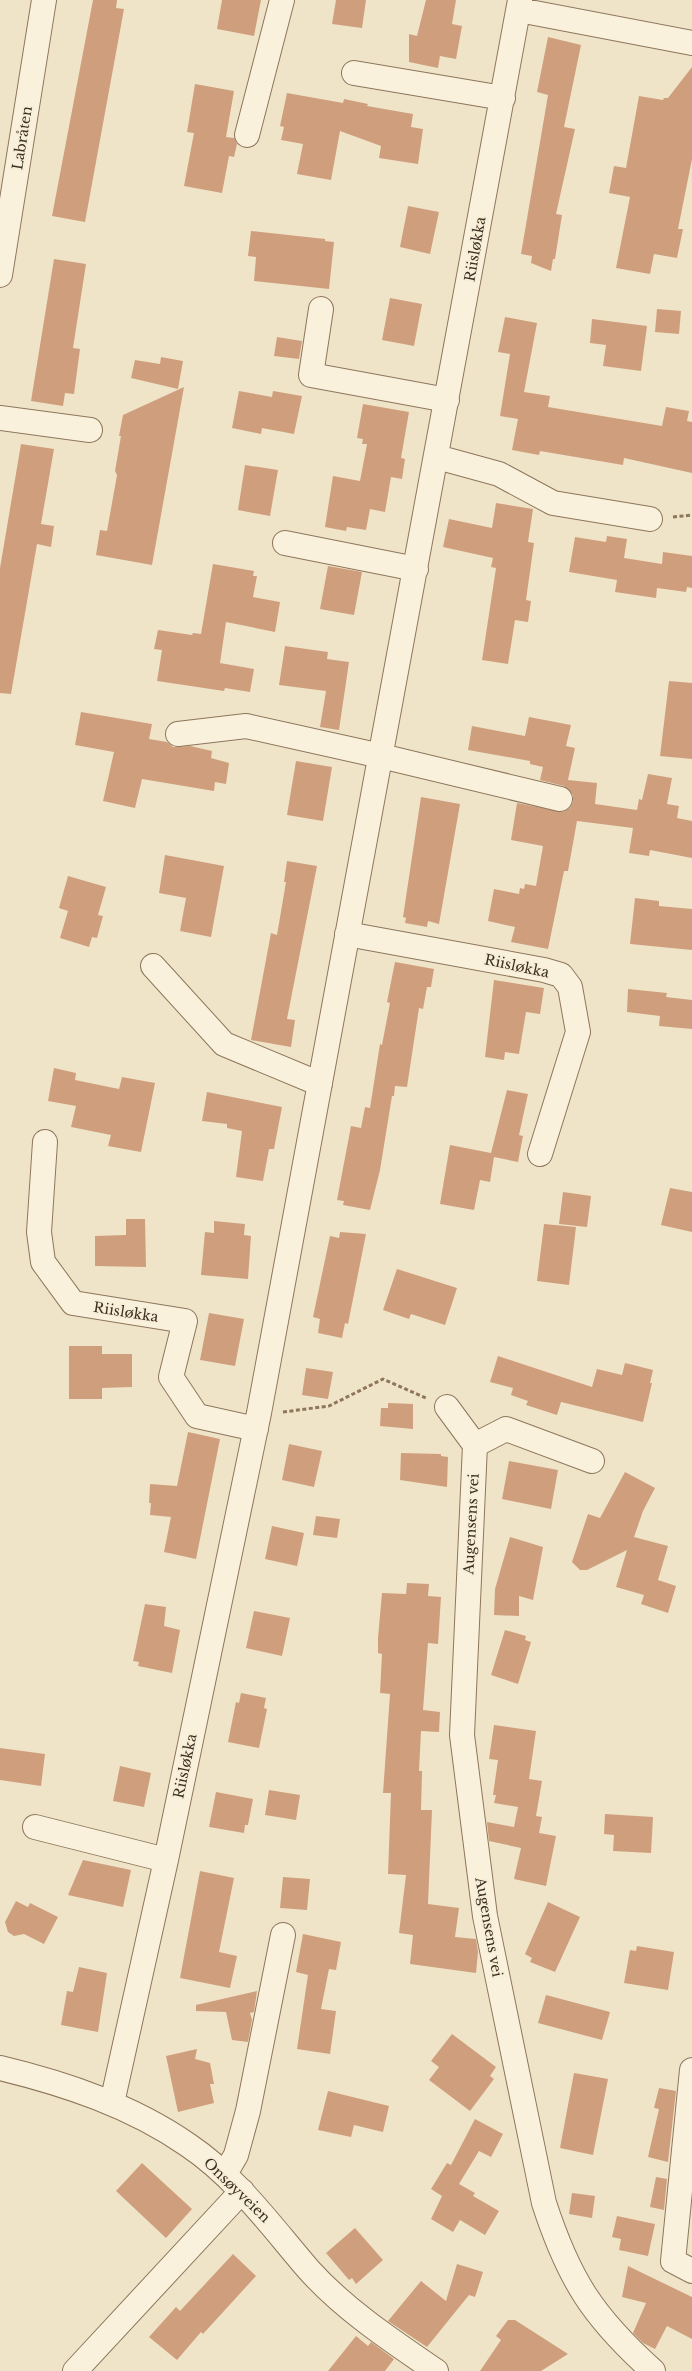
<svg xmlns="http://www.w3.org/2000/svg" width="692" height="2371" font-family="'Libre Baskerville',serif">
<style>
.building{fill:#cf9f7d}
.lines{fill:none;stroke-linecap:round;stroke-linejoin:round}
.minor-casing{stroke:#8d765c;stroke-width:26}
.path{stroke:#8d765c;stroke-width:3;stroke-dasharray:4 2.5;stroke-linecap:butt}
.minor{stroke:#faf1dc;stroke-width:24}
.labels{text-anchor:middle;stroke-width:4;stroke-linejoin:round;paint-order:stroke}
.street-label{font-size:14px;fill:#3d2e20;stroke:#f7eed8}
</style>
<rect width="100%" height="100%" fill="#f0e4c8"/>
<path class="building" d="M 93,0 L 117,0 L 116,8 L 124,9 L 85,222 L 52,216 Z
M 222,0 L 261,0 L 254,36 L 217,29 Z
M 336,0 L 366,0 L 362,28 L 332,24 Z
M 426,0 L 456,0 L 452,24 L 462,26 L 456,59 L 440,56 L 438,68 L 409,62 L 409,34 L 417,36 Z
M 548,37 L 581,45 L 564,127 L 575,129 L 556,214 L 562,215 L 555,259 L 553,259 L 551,271 L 531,263 L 532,256 L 521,254 L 548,95 L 537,92 Z
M 692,67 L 692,159 L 678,229 L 683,229 L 677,258 L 654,254 L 650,274 L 616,268 L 630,197 L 609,193 L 614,166 L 626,168 L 639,96 L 663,100 L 664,98 L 668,98 Z
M 195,84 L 234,91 L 226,137 L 234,138 L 237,144 L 234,157 L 229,156 L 222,193 L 184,186 L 194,133 L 187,132 Z
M 287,93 L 343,103 L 344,99 L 368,104 L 367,106 L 413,114 L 411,127 L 423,129 L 418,164 L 379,158 L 381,146 L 340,131 L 331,180 L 297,174 L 303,144 L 281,140 L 284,127 L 280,126 Z
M 408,206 L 439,212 L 430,254 L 400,247 Z
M 251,231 L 325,239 L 325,241 L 334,242 L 329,289 L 254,281 L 256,257 L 248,256 Z
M 54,259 L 86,264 L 73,348 L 80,349 L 74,394 L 65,393 L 63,406 L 31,401 Z
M 390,298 L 422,304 L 414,346 L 382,340 Z
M 657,309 L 681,311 L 679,334 L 655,332 Z
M 505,317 L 537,323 L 524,392 L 550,396 L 548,407 L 662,426 L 666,407 L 689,411 L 687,421 L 692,422 L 692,473 L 624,458 L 623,465 L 540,451 L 539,455 L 512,450 L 518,419 L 500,416 L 510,354 L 498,352 Z
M 592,319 L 647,326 L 641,371 L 603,366 L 606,345 L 590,343 Z
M 277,337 L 302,341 L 299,359 L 274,356 Z
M 161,357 L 183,361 L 178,389 L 131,378 L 135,360 L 160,364 Z
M 184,387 L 152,565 L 96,555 L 100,530 L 107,531 L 117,475 L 115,471 L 121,436 L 119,436 L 123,415 Z
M 239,391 L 272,397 L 273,391 L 302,396 L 294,434 L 262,428 L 261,434 L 232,428 Z
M 363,404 L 409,412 L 401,458 L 405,459 L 402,479 L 391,477 L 385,512 L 370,509 L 366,530 L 347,527 L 346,531 L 325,527 L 333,476 L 360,481 L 367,444 L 362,444 L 363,439 L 357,438 Z
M 21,444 L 54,449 L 41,524 L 54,526 L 51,547 L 37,544 L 11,694 L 0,693 L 0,568 Z
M 245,465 L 278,470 L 270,516 L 238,510 Z
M 496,503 L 533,509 L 528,542 L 534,543 L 526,600 L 531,601 L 528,622 L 515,620 L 508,664 L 482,660 L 496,568 L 491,567 L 493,558 L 443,547 L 449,519 L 492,528 Z
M 607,536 L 627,539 L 624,558 L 662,564 L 663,552 L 692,556 L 692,588 L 687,587 L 686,592 L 657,588 L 656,598 L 615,592 L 617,580 L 569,572 L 575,537 L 606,542 Z
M 213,564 L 254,571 L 253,576 L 257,576 L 253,597 L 280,602 L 275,632 L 226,622 L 220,663 L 254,669 L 250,692 L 225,688 L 224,691 L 157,681 L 162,650 L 154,649 L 158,630 L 192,635 L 193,633 L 201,634 Z
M 328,566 L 362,572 L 354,615 L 320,609 Z
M 285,646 L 328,652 L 327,659 L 349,662 L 339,730 L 320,727 L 326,691 L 279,685 Z
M 669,681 L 692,683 L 692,759 L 660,756 Z
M 81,712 L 152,724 L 149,739 L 167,742 L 173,747 L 190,746 L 212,751 L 211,758 L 229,763 L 226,784 L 215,782 L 214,791 L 142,779 L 135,808 L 103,801 L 114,752 L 75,745 Z
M 529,717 L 571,725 L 566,746 L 575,748 L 568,780 L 597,783 L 595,804 L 637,810 L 639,799 L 642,800 L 648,774 L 672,778 L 667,804 L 679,806 L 677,818 L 692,821 L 692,858 L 650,850 L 649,856 L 629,853 L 633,828 L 577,821 L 568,871 L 564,871 L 548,949 L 511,942 L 515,927 L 488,921 L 494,889 L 519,894 L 520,888 L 524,889 L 525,884 L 536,886 L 543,846 L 511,840 L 517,803 L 563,812 L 570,808 L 573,802 L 573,795 L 564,786 L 540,780 L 543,767 L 530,764 L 530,761 L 468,750 L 472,726 L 525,736 Z
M 296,761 L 332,767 L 323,821 L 287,815 Z
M 421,797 L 460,804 L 439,924 L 428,921 L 427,927 L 405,923 L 406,918 L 403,917 Z
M 165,855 L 224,866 L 211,937 L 180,931 L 186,898 L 159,893 Z
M 287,861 L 317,866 L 287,1019 L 295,1020 L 291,1047 L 251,1040 L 271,933 L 277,935 L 286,882 L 284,882 Z
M 68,876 L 106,887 L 98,915 L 103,916 L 97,938 L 92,937 L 89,947 L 60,938 L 68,911 L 59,908 Z
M 635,898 L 659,901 L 659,906 L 692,909 L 692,950 L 630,944 Z
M 395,962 L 434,969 L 431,987 L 427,987 L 423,1009 L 419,1008 L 407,1087 L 395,1086 L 394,1096 L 392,1096 L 380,1170 L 370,1210 L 343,1205 L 344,1201 L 337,1200 L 351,1126 L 361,1128 L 365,1107 L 370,1108 L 380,1044 L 382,1045 L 390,1003 L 387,1002 Z
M 494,980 L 544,988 L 540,1014 L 526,1012 L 519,1054 L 505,1052 L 504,1060 L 485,1057 Z
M 628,989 L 667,993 L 666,997 L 692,1000 L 692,1029 L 659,1026 L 660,1016 L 627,1012 Z
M 54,1068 L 76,1073 L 75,1080 L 119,1089 L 122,1077 L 155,1083 L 141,1152 L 108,1146 L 111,1135 L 71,1127 L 76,1106 L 48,1101 Z
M 507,1090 L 528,1094 L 519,1135 L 523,1136 L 518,1162 L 494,1157 L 490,1182 L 480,1180 L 474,1210 L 440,1204 L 450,1145 L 491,1153 Z
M 207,1092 L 282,1107 L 274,1149 L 269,1149 L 263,1181 L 236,1177 L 242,1131 L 227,1128 L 227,1124 L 202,1121 Z
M 670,1188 L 692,1192 L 692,1232 L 661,1225 Z
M 563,1192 L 591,1196 L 587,1227 L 559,1224 Z
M 126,1219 L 145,1219 L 146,1267 L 95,1266 L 95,1236 L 126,1235 Z
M 214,1221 L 245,1224 L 244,1235 L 251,1236 L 248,1279 L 201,1275 L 205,1232 L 214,1233 Z
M 544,1224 L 576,1227 L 569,1285 L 537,1281 Z
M 340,1232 L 366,1234 L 348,1324 L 345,1323 L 342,1338 L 318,1333 L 320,1319 L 313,1317 L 330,1236 L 339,1238 Z
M 397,1269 L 457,1288 L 445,1325 L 411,1314 L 409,1319 L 383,1310 Z
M 209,1313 L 244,1319 L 235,1366 L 200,1360 Z
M 69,1346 L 102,1346 L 102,1354 L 132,1354 L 132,1387 L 102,1388 L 102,1399 L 69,1399 Z
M 498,1356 L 592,1387 L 597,1369 L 622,1375 L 625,1363 L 653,1370 L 650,1383 L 652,1383 L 643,1422 L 561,1402 L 557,1415 L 526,1405 L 528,1401 L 511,1395 L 513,1388 L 490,1382 Z
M 306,1368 L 333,1372 L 328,1399 L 302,1395 Z
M 388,1403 L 413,1404 L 413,1429 L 380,1426 L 381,1408 L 388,1408 Z
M 188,1432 L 220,1439 L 196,1559 L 164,1552 L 171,1517 L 150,1515 L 151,1503 L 149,1503 L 150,1484 L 177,1486 Z
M 289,1444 L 322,1451 L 314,1487 L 282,1480 Z
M 401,1453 L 441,1454 L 441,1456 L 448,1457 L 447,1487 L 400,1480 Z
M 509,1461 L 558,1470 L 551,1509 L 502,1499 Z
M 625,1472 L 655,1488 L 643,1511 L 634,1537 L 668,1546 L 658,1580 L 676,1586 L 668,1613 L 641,1604 L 644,1595 L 616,1587 L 627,1550 L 587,1570 L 580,1570 L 572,1562 L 588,1514 L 600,1518 Z
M 316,1516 L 340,1519 L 337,1538 L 313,1535 Z
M 272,1526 L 304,1533 L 297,1566 L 265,1559 Z
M 510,1537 L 543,1547 L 533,1600 L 519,1596 L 519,1616 L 494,1615 L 495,1589 Z
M 407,1583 L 429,1584 L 428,1596 L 441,1597 L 438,1644 L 428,1643 L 423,1710 L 440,1712 L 439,1732 L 421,1731 L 419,1771 L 422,1771 L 421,1810 L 432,1810 L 428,1904 L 459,1908 L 455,1937 L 476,1939 L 478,1952 L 476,1973 L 410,1964 L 413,1935 L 399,1933 L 406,1875 L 388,1874 L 391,1793 L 383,1793 L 390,1694 L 380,1693 L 382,1654 L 378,1653 L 378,1638 L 382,1593 L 406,1594 Z
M 145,1604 L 166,1607 L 164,1626 L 180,1630 L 172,1673 L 138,1666 L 139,1662 L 133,1661 Z
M 254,1611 L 290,1618 L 282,1656 L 246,1648 Z
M 505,1630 L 526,1636 L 525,1640 L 531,1642 L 518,1684 L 491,1675 Z
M 241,1693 L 266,1698 L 264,1708 L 267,1709 L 259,1748 L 228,1742 L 236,1702 L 239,1703 Z
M 494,1725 L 536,1731 L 529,1779 L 542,1781 L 536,1816 L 542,1817 L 539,1833 L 556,1836 L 546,1886 L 514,1879 L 521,1848 L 489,1841 L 487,1822 L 514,1827 L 518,1807 L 494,1803 L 496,1795 L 493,1795 L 498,1760 L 489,1759 Z
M 0,1748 L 45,1754 L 41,1786 L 0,1780 Z
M 120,1766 L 151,1773 L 144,1807 L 113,1801 Z
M 269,1790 L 300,1795 L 296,1820 L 265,1815 Z
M 216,1792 L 253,1799 L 248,1825 L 245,1825 L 244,1833 L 209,1827 Z
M 605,1814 L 653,1817 L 651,1853 L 613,1851 L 614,1835 L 604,1834 Z
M 83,1860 L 131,1870 L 123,1907 L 68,1895 Z
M 200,1871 L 234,1878 L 219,1952 L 237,1956 L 230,1988 L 180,1978 Z
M 283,1877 L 310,1879 L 307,1910 L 280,1908 Z
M 16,1901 L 28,1907 L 30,1903 L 58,1917 L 44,1944 L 24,1934 L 14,1936 L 8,1932 L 5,1922 Z
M 548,1902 L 580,1917 L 555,1972 L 530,1962 L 532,1958 L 525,1954 Z
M 303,1934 L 341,1942 L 336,1970 L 329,1969 L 321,2009 L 336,2011 L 330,2054 L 297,2049 L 308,1975 L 296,1972 Z
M 637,1946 L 674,1952 L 668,1990 L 624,1983 L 630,1950 L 636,1951 Z
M 79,1967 L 107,1973 L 98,2032 L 61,2025 L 67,1991 L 73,1992 Z
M 257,1991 L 254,2012 L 250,2013 L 252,2020 L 248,2042 L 232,2040 L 226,2012 L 196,2011 L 196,2005 Z
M 546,1995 L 610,2012 L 602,2040 L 538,2023 Z
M 452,2034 L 496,2067 L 490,2076 L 494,2079 L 470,2111 L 429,2080 L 439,2067 L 431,2061 Z
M 197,2049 L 195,2059 L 210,2063 L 214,2084 L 210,2084 L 214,2103 L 178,2112 L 166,2056 Z
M 574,2073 L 608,2079 L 593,2155 L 560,2148 Z
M 659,2088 L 676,2091 L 668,2162 L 648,2157 L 659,2109 L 654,2108 Z
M 328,2091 L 389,2106 L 383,2132 L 354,2125 L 351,2137 L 318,2130 Z
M 475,2119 L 503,2134 L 491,2157 L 479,2151 L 459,2184 L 475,2193 L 473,2196 L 499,2211 L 485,2235 L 460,2220 L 453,2232 L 431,2219 L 442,2196 L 431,2189 L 447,2163 L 451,2165 Z
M 142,2163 L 192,2209 L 166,2238 L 116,2191 Z
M 656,2177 L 667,2179 L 664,2210 L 650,2207 Z
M 572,2193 L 595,2196 L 592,2218 L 569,2214 Z
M 617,2216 L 655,2224 L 648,2256 L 619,2250 L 621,2239 L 612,2237 Z
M 355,2228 L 383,2260 L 356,2284 L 352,2278 L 349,2280 L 326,2253 Z
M 233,2254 L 256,2276 L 203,2334 L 201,2332 L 177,2360 L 149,2337 L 176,2307 L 180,2311 Z
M 457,2264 L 483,2272 L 475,2297 L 469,2295 L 427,2347 L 388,2321 L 421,2281 L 446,2301 Z
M 628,2266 L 692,2297 L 692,2339 L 667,2326 L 655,2349 L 643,2343 L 633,2333 L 646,2303 L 622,2297 Z
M 508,2320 L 515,2320 L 568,2354 L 541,2371 L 480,2371 L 501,2340 L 496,2336 Z
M 356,2336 L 368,2346 L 371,2342 L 394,2359 L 385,2371 L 328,2371 Z"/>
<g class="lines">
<defs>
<path id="minor" d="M 519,10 L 692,43
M 354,73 L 503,98
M 247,135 L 282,0
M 0,275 L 44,0
M 321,309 L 311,375 L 447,400
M 0,418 L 90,430
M 437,457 L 499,474 L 553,503 L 650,519
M 285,543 L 416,569
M 178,734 L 246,726 L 381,756 L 560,799
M 347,934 L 544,970 L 561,975 L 570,987 L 578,1032 L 540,1154
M 153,966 L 224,1044 L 320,1084
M 45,1142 L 39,1232 L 43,1262 L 73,1303 L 185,1321 L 171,1377 L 197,1416 L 256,1429
M 447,1407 L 475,1445
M 592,1461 L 506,1429 L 475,1445 L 462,1735 L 485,1916 L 544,2203 C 569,2280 593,2317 653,2371
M 35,1827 L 166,1860
M 0,2068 C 66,2084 132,2106 188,2145 C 237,2178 271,2226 309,2270 C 345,2310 392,2341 436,2371
M 692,2070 L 673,2261 L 692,2271
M 112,2103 L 166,1860 L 259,1413 L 520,0
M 225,2174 L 236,2155 L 248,2111 L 283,1935
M 75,2371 L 242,2191"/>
</defs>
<use href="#minor" class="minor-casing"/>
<path class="path" d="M 673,517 L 692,515
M 283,1412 L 329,1406 L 383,1379 L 426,1398"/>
<use href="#minor" class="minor"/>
</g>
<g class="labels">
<g class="street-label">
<text transform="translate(22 138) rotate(-81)" y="5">Labråten</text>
<text transform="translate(475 249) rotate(-80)" y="5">Riisløkka</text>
<text transform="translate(517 966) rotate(12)" y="5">Riisløkka</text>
<text transform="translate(126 1312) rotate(9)" y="5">Riisløkka</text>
<text transform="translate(471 1524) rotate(-87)" y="5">Augensens vei</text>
<text transform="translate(185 1766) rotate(-78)" y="5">Riisløkka</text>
<text transform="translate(489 1927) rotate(80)" y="5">Augensens vei</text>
<text transform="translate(237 2190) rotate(44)" y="5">Onsøyveien</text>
</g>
</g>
</svg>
